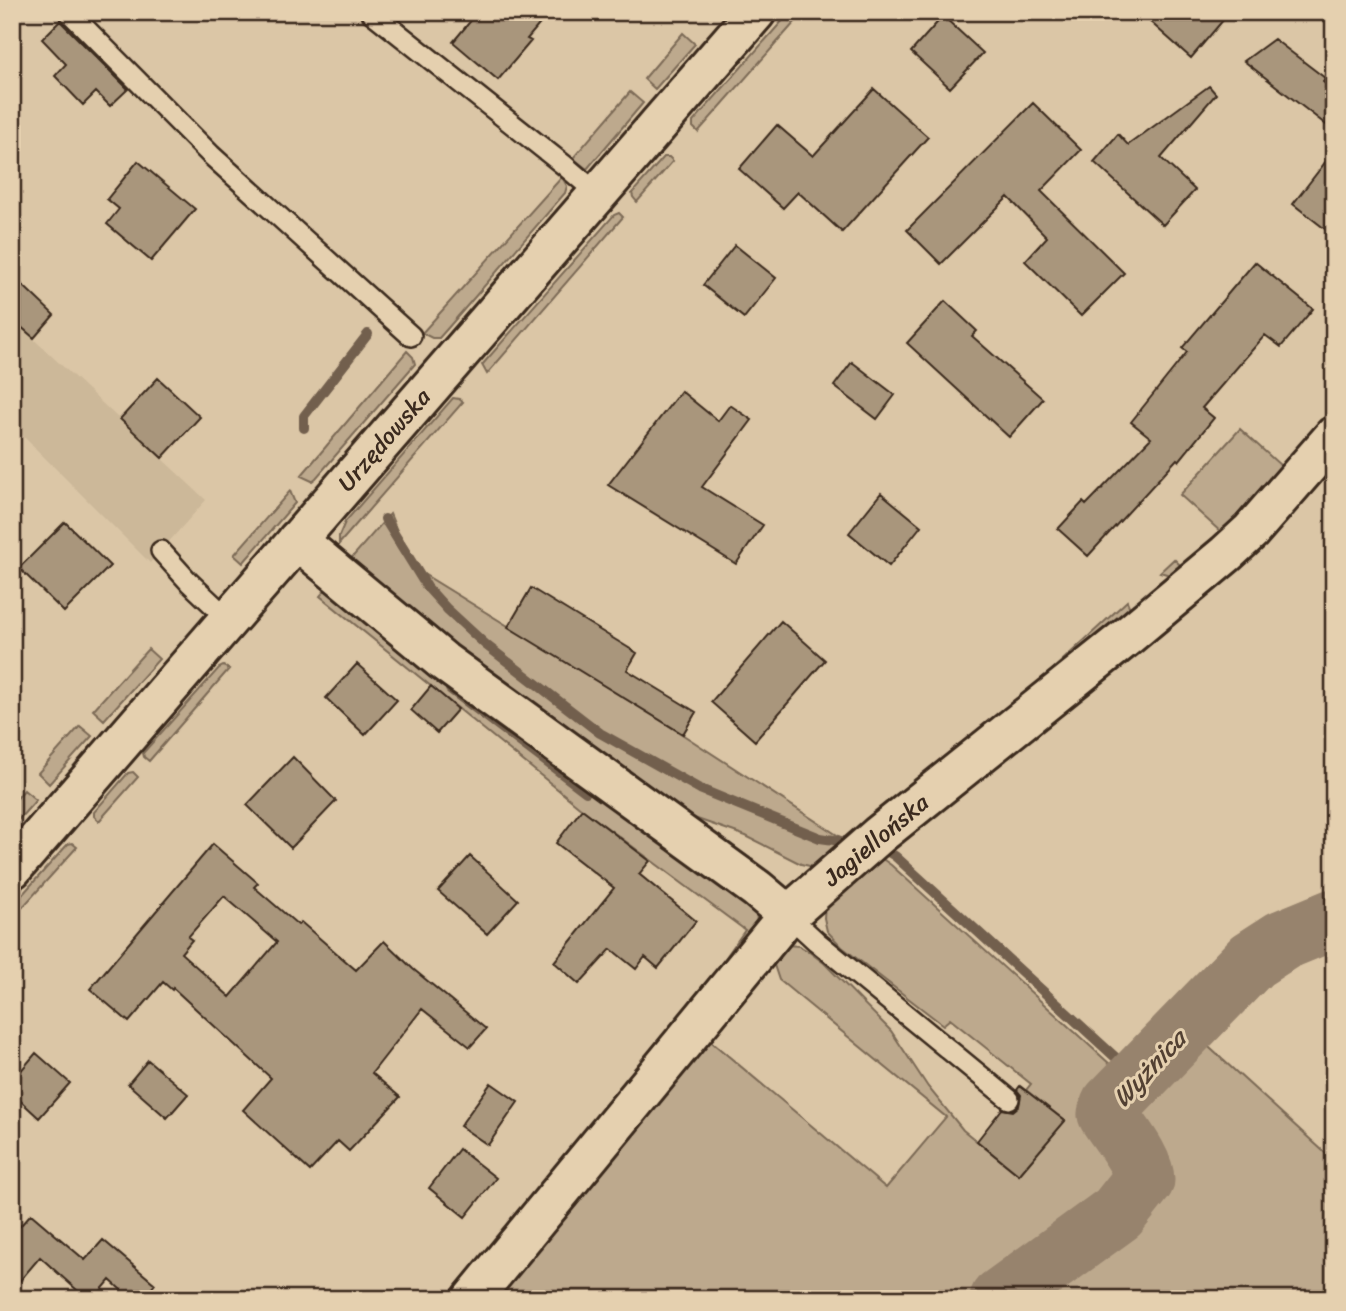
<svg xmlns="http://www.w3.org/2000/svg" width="1346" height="1311" font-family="Sriracha,sans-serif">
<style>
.built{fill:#ccb899}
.green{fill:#bda98d;stroke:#7c6a56;stroke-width:2}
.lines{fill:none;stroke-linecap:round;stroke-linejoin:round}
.stream{stroke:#725f4d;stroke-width:10}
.river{stroke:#97836d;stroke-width:61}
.building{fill:#a9967c;stroke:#3b2a1e;stroke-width:2;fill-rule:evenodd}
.lane-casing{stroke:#3b2a1e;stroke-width:24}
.street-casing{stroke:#3b2a1e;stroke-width:44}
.secondary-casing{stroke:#3b2a1e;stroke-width:44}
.lane{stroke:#e5d0af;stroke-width:19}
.street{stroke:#e5d0af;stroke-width:38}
.secondary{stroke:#e5d0af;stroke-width:38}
.labels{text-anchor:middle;stroke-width:6;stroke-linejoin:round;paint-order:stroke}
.street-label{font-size:24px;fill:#3b2a1e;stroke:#e5d0af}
.water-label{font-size:26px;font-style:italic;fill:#524032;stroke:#e5d0af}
</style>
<rect width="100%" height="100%" fill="#dbc6a6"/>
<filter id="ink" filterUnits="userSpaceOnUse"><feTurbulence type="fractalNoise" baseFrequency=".0143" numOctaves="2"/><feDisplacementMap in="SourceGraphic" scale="14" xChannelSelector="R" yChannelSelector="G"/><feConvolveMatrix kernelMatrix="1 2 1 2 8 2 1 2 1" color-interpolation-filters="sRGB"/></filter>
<g filter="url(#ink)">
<path class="built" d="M 12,319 L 206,500 L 150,563 L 12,425 Z"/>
<path class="green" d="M 784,19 L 795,22 L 698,132 L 693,127 L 693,122 Z
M 683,33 L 695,44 L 655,89 L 644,79 Z
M 630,92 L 643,103 L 587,169 L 573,158 Z
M 664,157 L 669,157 L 673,161 L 637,202 L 633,197 L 632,193 Z
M 562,177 L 567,186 L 565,193 L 447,329 L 439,338 L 432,338 L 422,333 Z
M 619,213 L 623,217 L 487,374 L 482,365 L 614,215 Z
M 407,351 L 413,357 L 415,364 L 316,478 L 312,481 L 301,476 Z
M 453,398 L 459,399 L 463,402 L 339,544 L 339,536 L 345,522 Z
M 1240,429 L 1280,465 L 1283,472 L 1186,573 L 1170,575 L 1160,572 L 1174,559 L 1183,568 L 1222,533 L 1180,495 Z
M 290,491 L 295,503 L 243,563 L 234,555 Z
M 390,514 L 402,543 L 422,573 L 654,716 L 848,842 L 990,727 L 1127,601 L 1133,616 L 829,860 L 823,865 L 814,867 L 801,864 L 746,836 L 674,811 L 439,647 L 379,599 L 348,562 Z
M 330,584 L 657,827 L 757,914 L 756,927 L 704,988 L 745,930 L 582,809 L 320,596 Z
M 148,649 L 159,659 L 104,720 L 93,710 Z
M 223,666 L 229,669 L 149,761 L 144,757 L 143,753 L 219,668 Z
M 80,726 L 92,736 L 49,784 L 38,773 Z
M 133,772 L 138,777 L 99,821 L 94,816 L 94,812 L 128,773 Z
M 24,790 L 36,800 L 12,827 L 12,804 Z
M 72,843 L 77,847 L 12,919 L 12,906 L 68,844 Z
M 874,853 L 891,865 L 1122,1075 L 1178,1019 L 1334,1161 L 1334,1299 L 481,1299 L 702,1034 L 886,1188 L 946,1117 L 779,980 L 772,959 L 787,945 L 799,946 L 808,951 L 824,963 L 891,1031 L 928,1087 L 963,1130 L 1019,1175 L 1065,1121 L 1026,1090 L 1031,1084 L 950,1019 L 943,1025 L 842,947 L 827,931 L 824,918 L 825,904 Z"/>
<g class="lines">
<path class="stream" d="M 304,428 L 304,416 L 368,334
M 385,519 L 427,587 L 447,609 L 486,645 L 600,733 L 700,789 L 820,838 L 848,842
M 450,689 L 586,792
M 880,847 L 895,856 L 1137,1077"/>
<path class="river" d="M 1000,1299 L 1118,1213 L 1144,1180 C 1144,1161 1119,1132 1108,1114 L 1111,1105 L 1252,960 L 1283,940 L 1334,919"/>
</g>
<path class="building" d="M 478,12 L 550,12 L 527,39 L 531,41 L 498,80 L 453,42 Z
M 1139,12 L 1230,12 L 1191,58 Z
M 943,16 L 983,53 L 950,88 L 911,52 Z
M 60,21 L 128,89 L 110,106 L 96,92 L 83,105 L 55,76 L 66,64 L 42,39 Z
M 1274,39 L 1325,78 L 1323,82 L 1334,90 L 1334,131 L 1244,61 Z
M 1209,86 L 1216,94 L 1161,158 L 1195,190 L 1163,225 L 1094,162 L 1118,134 L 1128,145 Z
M 874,89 L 928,137 L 842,232 L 798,192 L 783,208 L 739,169 L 777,125 L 813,156 Z
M 1033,103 L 1081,150 L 1041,191 L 1124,273 L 1081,316 L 1025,261 L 1047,237 L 1008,197 L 941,264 L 907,230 Z
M 1334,151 L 1334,236 L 1293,204 Z
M 138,161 L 195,209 L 151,261 L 107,224 L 119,209 L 107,199 Z
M 735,245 L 776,278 L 744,318 L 703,285 Z
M 1255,262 L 1313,309 L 1281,347 L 1265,335 L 1202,408 L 1214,418 L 1179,461 L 1177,459 L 1088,556 L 1058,529 L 1083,502 L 1086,505 L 1151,438 L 1131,422 L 1187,352 L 1182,348 Z
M 12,275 L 54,315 L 34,338 L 12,319 Z
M 945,301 L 977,331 L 972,336 L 1043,399 L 1009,437 L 907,343 Z
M 852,362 L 895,395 L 877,419 L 834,386 Z
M 158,378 L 200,417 L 162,458 L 120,419 Z
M 681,391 L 718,421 L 730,405 L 752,420 L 702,487 L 763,525 L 736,564 L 608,485 Z
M 881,493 L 921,526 L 889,566 L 849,533 Z
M 65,522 L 110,566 L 64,612 L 19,568 Z
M 531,588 L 637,653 L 627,670 L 696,712 L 683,734 L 508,627 Z
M 781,621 L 825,660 L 755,741 L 711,702 Z
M 357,664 L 397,700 L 365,735 L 326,698 Z
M 431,686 L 458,709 L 437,733 L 411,710 Z
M 293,757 L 336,801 L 291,848 L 247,805 Z
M 582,809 L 650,861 L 639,874 L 696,921 L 658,968 L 645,957 L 636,969 L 611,949 L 579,984 L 554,962 L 614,888 L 556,843 Z
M 213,844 L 258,883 L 254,887 L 298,925 L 301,922 L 356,970 L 384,941 L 413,969 L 486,1029 L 470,1047 L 422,1009 L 372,1073 L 400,1097 L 349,1151 L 338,1141 L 310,1171 L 243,1110 L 271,1078 L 173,988 L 172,990 L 163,982 L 129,1022 L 90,989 ZM 224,896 L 277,942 L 230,997 L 181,953 L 192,940 L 188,937 Z
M 470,856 L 518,900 L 487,934 L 438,891 Z
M 36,1053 L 70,1083 L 39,1118 L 12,1093 L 12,1081 Z
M 148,1060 L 188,1094 L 167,1118 L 128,1084 Z
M 491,1083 L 518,1102 L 488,1145 L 460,1126 Z
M 1020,1086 L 1065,1121 L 1019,1175 L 977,1141 L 1002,1109 L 1013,1111 L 1019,1106 L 1021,1095 L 1017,1090 Z
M 459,1149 L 496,1178 L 465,1217 L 429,1188 Z
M 31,1214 L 85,1260 L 103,1240 L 155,1284 L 143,1299 L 131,1299 L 110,1280 L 94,1299 L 87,1299 L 40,1257 L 12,1290 L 12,1235 Z"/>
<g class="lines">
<defs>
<path id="lane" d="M 69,12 L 211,155 L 411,336
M 371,12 L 564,165 L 598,194
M 161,551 L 189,582 L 228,619
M 788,915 L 816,941 L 1009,1099"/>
<path id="street" d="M 297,540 L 443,661 L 757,889 L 788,915
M 472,1299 L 788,915 L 879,835 L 1129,635 L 1226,554 L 1251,531 L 1334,436"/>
<path id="secondary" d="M 12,869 L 756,12"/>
</defs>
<use href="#lane" class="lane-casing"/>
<use href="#street" class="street-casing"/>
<use href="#secondary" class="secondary-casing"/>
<use href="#lane" class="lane"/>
<use href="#street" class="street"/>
<use href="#secondary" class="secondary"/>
</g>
</g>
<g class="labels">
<g class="street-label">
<text transform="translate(384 440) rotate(-49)" y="8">Urzędowska</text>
<text transform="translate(876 840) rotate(-40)" y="8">Jagiellońska</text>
</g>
<g class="water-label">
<text transform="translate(1149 1068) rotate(-47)" y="9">Wyżnica</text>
</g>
</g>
<rect width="1346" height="1311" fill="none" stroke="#e5d0af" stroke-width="42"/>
<rect x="21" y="21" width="1304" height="1269" fill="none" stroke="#3b2a1e" stroke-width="2.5" filter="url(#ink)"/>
</svg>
